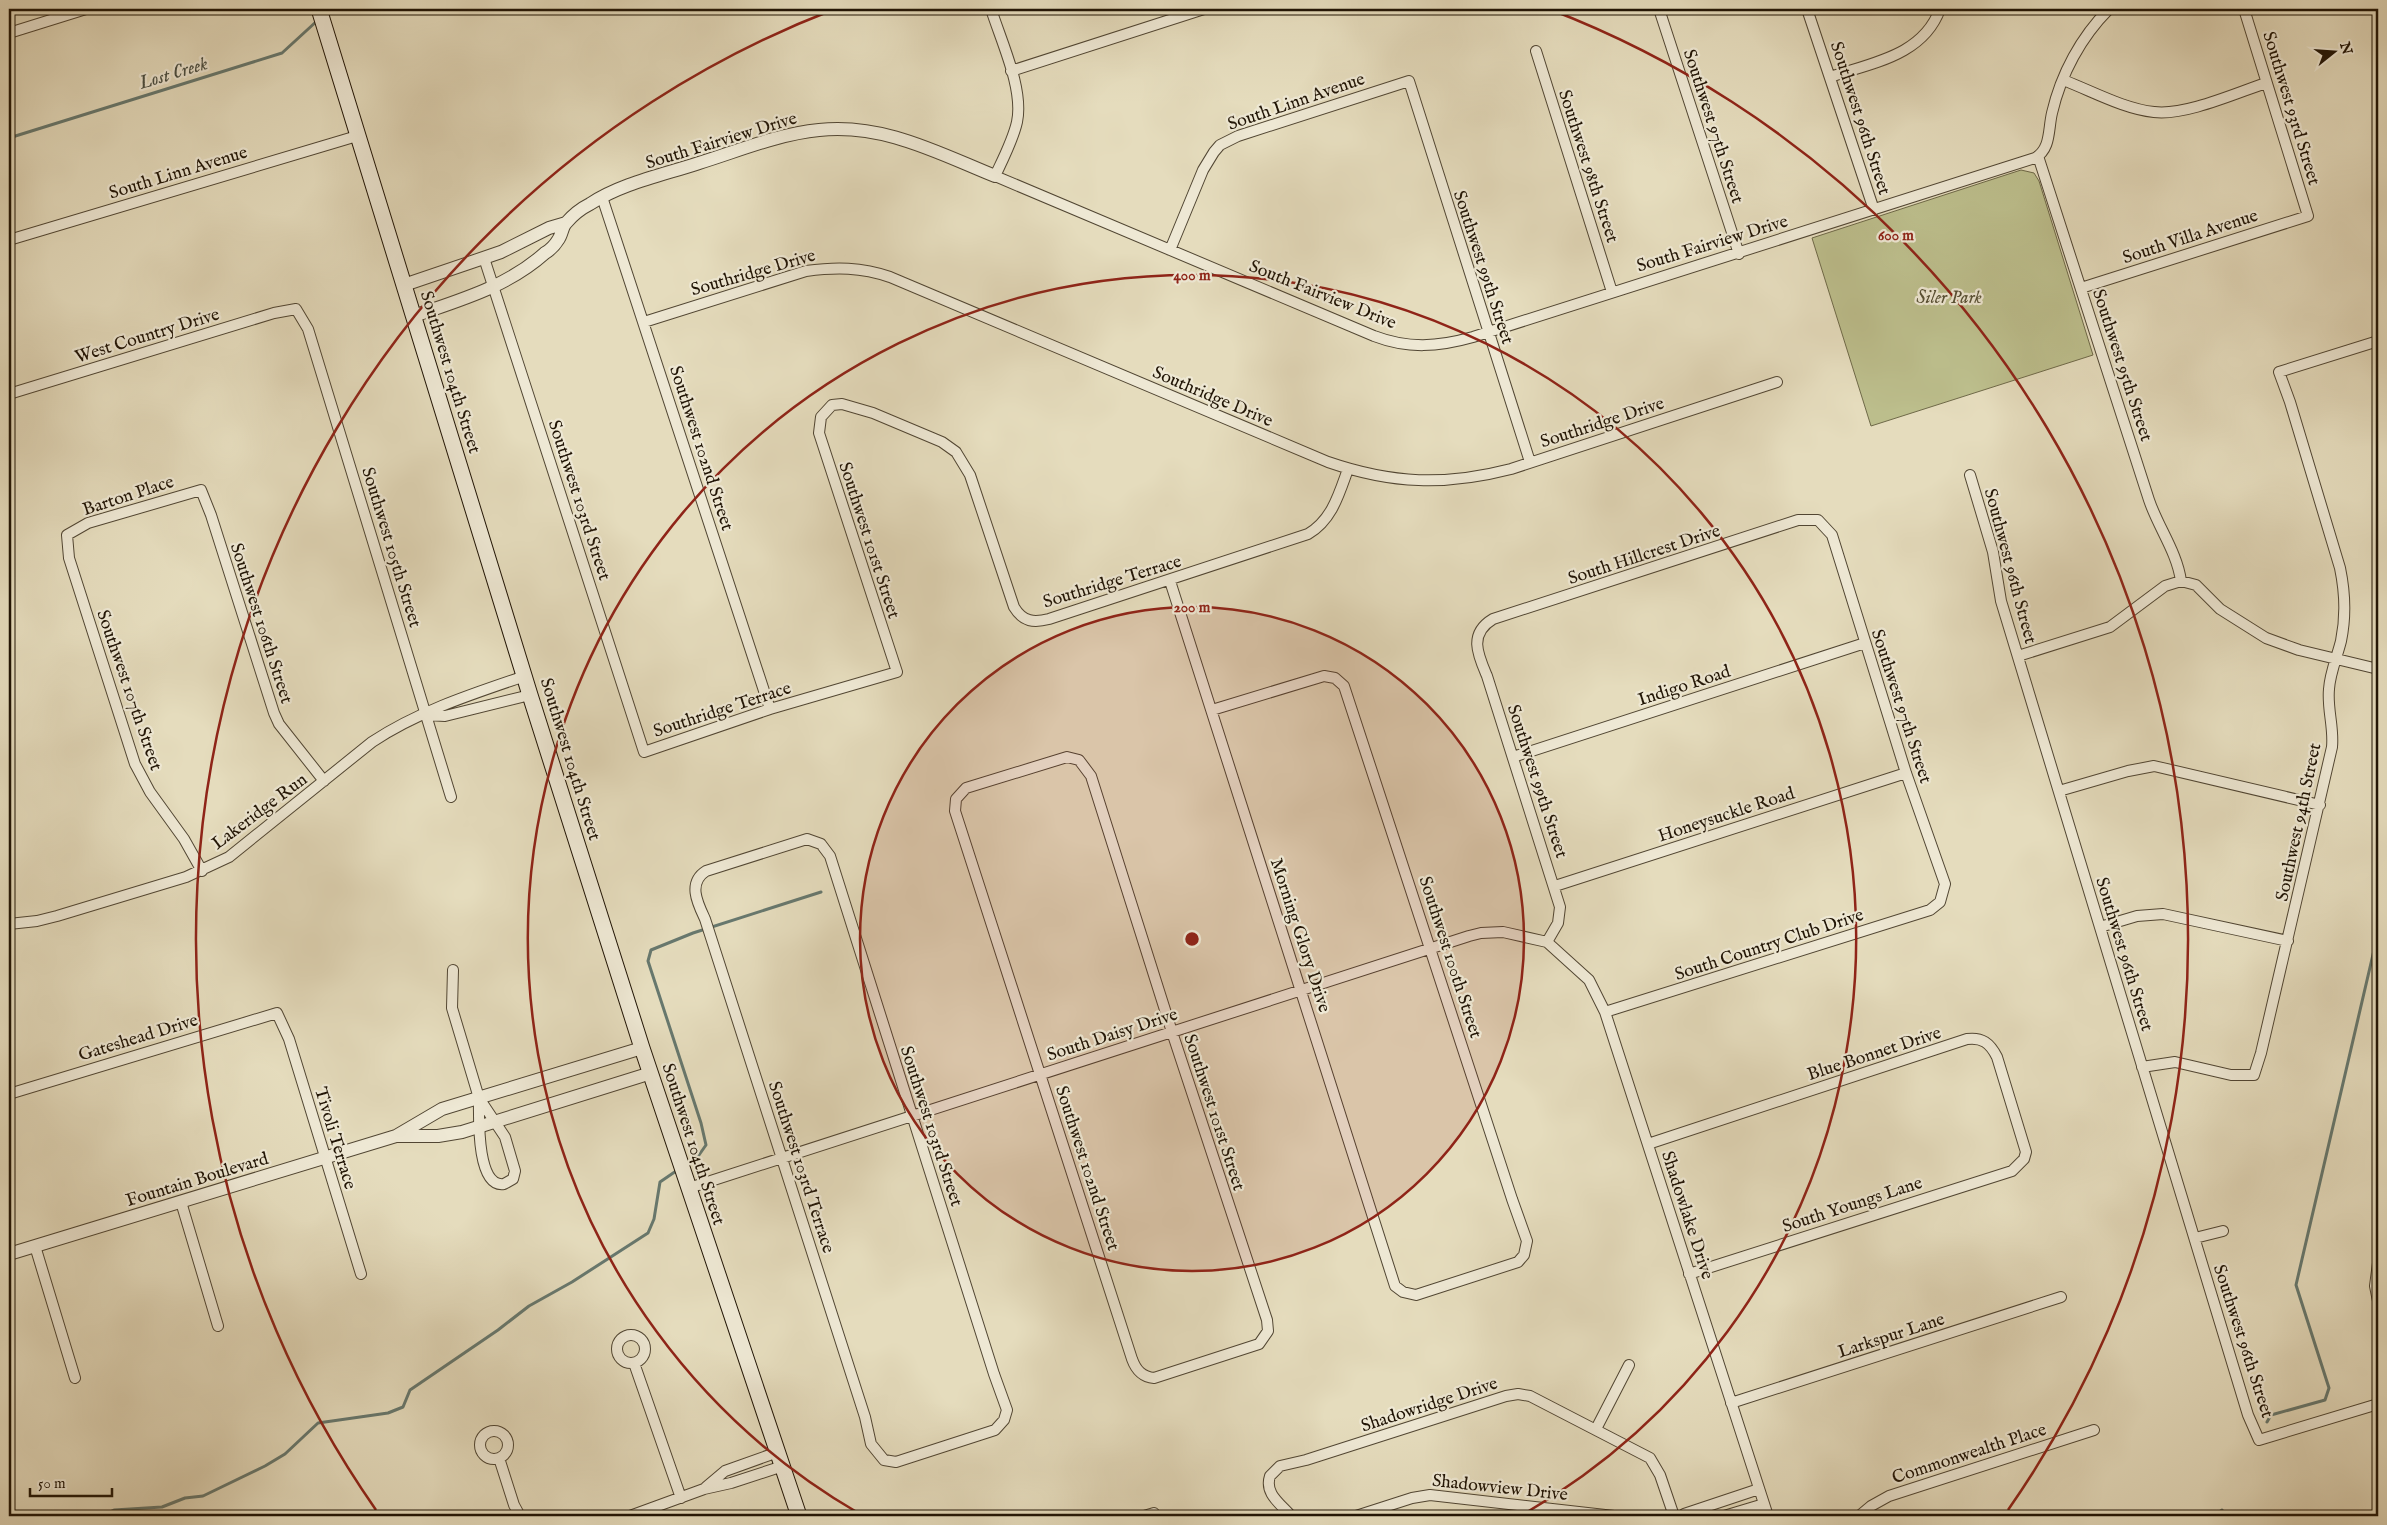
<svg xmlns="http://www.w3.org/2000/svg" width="2387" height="1525" font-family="'IM FELL English',serif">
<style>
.green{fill:#bcbe8c;stroke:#6e6948}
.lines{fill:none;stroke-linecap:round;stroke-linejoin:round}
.stream{stroke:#67786e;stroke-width:3}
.minor-casing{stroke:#514633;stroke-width:12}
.tertiary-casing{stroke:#514633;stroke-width:14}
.secondary-casing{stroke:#201405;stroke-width:17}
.minor{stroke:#eee8d4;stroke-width:10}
.tertiary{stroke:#eee8d4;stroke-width:12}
.secondary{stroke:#eee8d4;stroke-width:15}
.ring{fill:none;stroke:#8f2418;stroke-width:2.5}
.labels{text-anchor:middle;stroke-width:4.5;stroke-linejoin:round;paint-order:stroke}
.street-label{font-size:18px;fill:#201405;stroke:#eee8d4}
.park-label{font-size:18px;font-style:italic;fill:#575034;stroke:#eee8d4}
.water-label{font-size:19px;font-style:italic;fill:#494e42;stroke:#eee8d4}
.centre{fill:#8f2418;stroke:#eee8d4;stroke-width:2.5}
.ring-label{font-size:15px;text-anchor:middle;font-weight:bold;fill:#8f2418;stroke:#eee8d4;stroke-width:4.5;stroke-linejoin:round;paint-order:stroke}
</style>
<rect width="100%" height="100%" fill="#e5dcbd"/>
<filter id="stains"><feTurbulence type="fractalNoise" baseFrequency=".004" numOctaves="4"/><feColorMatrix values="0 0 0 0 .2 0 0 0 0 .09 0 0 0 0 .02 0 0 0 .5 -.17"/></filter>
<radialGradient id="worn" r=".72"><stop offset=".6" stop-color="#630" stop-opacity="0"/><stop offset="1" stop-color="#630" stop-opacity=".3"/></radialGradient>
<path class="green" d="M 2021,170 L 2034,173 L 2039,181 L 2093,355 L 1871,426 L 1812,238 Z"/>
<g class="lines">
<path class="stream" d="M 325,15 L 332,9
M 9,138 L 282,53 L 318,20
M 686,1164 L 699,1155 L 706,1145 L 701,1123 L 648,961 L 651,950 L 693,933 L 821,892
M 2267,1422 L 2271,1415 L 2325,1400 L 2329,1388 L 2296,1285 L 2378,933
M 101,1516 L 114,1510 L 162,1507 L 185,1498 L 203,1496 L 265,1466 L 285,1454 L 318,1423 L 388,1413 L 403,1407 L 410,1390 L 498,1330 L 529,1306 L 572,1282 L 648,1233 L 654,1219 L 660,1182 L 679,1169
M 2214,1516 L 2222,1510"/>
<defs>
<path id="minor" d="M 991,9 C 1001,41 1024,89 1017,122 C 1013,140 1003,159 995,176 L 1374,336 C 1408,349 1438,347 1473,337 L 2035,158 C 2051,149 2048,130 2052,113 C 2061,74 2081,37 2109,9
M 1659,9 L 1739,254
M 1807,9 L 1874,210
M 9,33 L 86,9
M 1536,51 L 1612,292
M 1011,71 L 1204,9
M 1830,77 C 1871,63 1923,56 1940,9
M 2063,80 C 2092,91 2124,109 2154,112 C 2185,116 2236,93 2266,83
M 2038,156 L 2149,500 C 2158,527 2177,552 2181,581
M 602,197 L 770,709
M 9,240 L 357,136
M 1170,250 L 1203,170 L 1214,152 L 1220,145 L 1238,136 L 1409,81 L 1530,462
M 484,258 L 644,752 L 770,709 L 897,672 L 819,433 L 821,417 L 832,405 L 842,404 L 873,413 L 942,442 L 956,452 L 970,475 L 1014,607 C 1023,622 1034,623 1049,619 L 1308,534 C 1332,520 1339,494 1348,469
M 2081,288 L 2308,216 L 2244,9
M 644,322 L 806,271 C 836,267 861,267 890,277 L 1328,462 C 1392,484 1445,486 1511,469 L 1777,382
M 9,394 L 274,313 L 296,309 L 308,329 L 451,797
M 1970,475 L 1993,552 L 2001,601 L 2248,1415 L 2259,1440 L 2378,1404
M 1170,581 L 1395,1286 L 1403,1292 L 1416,1295 L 1518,1262 L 1524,1255 L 1527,1241 L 1512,1199 L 1344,686 L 1335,678 L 1324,676 L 1212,710
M 2018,656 L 2110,627 L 2165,586 L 2181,581 L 2196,585 L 2220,609 L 2266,638 L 2299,650 L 2378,669
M 426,715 L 445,716 L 530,695
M 1067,757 L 1079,760 L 1091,776 L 1172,1032 L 1267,1320 L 1268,1331 L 1259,1344 L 1154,1378 C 1142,1377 1136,1370 1132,1359 L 955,811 L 956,799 L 966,788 Z
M 1513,757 L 1865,643
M 2059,791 L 2128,771 L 2154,766 L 2320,805
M 807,839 L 821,844 L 830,856 L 994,1374 L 1007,1410 L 1004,1420 L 995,1430 L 896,1462 L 884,1460 L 871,1444 L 865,1417 L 705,919 C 698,904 687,883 706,871 Z
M 202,871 L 184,839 L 150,792 L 135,764 L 69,558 L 67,535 L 88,523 L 201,490 L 211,515 L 274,713 L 279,724 L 324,781
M 1555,886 L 1906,773
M 9,924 L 37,921 L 57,916 L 186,877 L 229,857 L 372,742 C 419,711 472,694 525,676
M 2100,927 L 2137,916 L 2163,914 L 2288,941
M 1547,942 L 1558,923 L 1560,907 L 1487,676 C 1478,655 1468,634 1493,619 L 1798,520 L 1818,520 L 1832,535 L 1906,773 L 1945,884 L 1940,902 L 1930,910 L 1605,1012
M 453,970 L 452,1008 L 479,1098 L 505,1137 L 515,1171 L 513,1179 L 504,1184 C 476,1188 479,1115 479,1098
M 2142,1067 L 2175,1062 L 2231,1075 L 2254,1075 L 2261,1053 L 2332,747 C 2334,727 2327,709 2329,689 C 2330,673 2337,657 2341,641 C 2346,617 2345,592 2340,568 L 2290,402 L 2279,372 L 2378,341
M 9,1094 L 277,1013 L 289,1039 L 361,1274
M 1648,1144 L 1967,1039 C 1982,1037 1990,1043 1997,1057 L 2026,1152 L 2024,1159 L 2012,1171 L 1689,1274
M 689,1188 L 1469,936 L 1481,933 L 1503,932 L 1547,942 L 1589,980 L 1605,1012 L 1768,1516
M 181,1202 L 218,1326
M 2195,1238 L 2223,1231
M 35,1246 L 75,1378
M 2378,1263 L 2375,1286 L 2378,1301
M617 1349a14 14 0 1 1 28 0a14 14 0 1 1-28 0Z
M 634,1363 L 681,1498
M 1731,1403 L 2061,1297
M 1596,1429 L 1629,1365
M480 1445a14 14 0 1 1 28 0a14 14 0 1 1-28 0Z
M 499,1458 L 514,1505 L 520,1516
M 706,1487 L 725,1471 L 778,1452
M 630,1516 L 704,1489 L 731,1483 L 783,1466
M 1144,1516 L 1154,1513 L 1155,1516
M 1291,1516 C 1281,1504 1264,1494 1270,1476 L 1280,1466 L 1306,1460 L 1506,1396 L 1518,1394 L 1530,1396 L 1650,1458 L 1660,1475 L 1674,1516
M 1356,1516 L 1412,1498 L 1430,1495 L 1614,1516
M 1683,1516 L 1684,1514 L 1759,1489
M 1724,1516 L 1764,1504
M 1859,1516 L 1871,1506 L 1889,1496 L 2094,1430"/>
<path id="tertiary" d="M 404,285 L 501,252 L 549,228 L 566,223
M 414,316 C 460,300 507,287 545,253 C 550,250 555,245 558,240 C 562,235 562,227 566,223 C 572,216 582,208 590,204 C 622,183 663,175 699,163 C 738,151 778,134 819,130 C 883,123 938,153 995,176
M 396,1136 L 438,1136 L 462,1132 L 651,1073
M 9,1254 L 396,1136 L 442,1109 L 642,1048"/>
<path id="secondary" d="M 319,9 L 530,695 L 642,1048 L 799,1516"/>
</defs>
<use href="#minor" class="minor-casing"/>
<use href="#tertiary" class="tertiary-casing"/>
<use href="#secondary" class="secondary-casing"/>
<use href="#minor" class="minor"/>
<use href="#tertiary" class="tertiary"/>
<use href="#secondary" class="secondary"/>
</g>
<circle cx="1192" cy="939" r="332" fill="#8f2418" fill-opacity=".12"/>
<g class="ring">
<circle cx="1192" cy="939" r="332"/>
<path d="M860 1514A664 664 0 1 1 1524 1514"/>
<path d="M376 1510A996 996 0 0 1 835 9M1549 9A996 996 0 0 1 2008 1510"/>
</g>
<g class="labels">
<g class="street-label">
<text transform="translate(1296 101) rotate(-19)" y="6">South Linn Avenue</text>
<text transform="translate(2292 108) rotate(73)" y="6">Southwest 93rd Street</text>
<text transform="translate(1861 118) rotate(72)" y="6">Southwest 96th Street</text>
<text transform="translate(1714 126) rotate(72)" y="6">Southwest 97th Street</text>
<text transform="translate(721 140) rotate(-17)" y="6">South Fairview Drive</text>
<text transform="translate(1589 166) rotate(72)" y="6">Southwest 98th Street</text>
<text transform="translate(178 172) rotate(-17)" y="6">South Linn Avenue</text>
<text transform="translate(2190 236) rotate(-18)" y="6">South Villa Avenue</text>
<text transform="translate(1712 243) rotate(-17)" y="6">South Fairview Drive</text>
<text transform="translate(1484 267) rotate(72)" y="6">Southwest 99th Street</text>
<text transform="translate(753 272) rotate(-16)" y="6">Southridge Drive</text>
<text transform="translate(1323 294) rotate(22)" y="6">South Fairview Drive</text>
<text transform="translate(147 335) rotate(-17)" y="6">West Country Drive</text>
<text transform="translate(2123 365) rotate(72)" y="6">Southwest 95th Street</text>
<text transform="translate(451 372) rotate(73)" y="6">Southwest 104th Street</text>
<text transform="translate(1213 396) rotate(23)" y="6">Southridge Drive</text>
<text transform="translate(1602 422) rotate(-18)" y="6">Southridge Drive</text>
<text transform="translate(702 448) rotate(72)" y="6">Southwest 102nd Street</text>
<text transform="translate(128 495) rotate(-18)" y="6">Barton Place</text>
<text transform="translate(580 500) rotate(72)" y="6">Southwest 103rd Street</text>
<text transform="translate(870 540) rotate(72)" y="6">Southwest 101st Street</text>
<text transform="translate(392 547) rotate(73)" y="6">Southwest 105th Street</text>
<text transform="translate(1644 554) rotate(-18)" y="6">South Hillcrest Drive</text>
<text transform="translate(2011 566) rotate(75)" y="6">Southwest 96th Street</text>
<text transform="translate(1112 581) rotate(-17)" y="6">Southridge Terrace</text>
<text transform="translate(262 623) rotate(72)" y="6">Southwest 106th Street</text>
<text transform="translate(1684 685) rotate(-18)" y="6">Indigo Road</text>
<text transform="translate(130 690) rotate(71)" y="6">Southwest 107th Street</text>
<text transform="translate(1902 706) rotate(72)" y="6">Southwest 97th Street</text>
<text transform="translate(722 709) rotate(-18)" y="6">Southridge Terrace</text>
<text transform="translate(571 759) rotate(73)" y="6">Southwest 104th Street</text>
<text transform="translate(1538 781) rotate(72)" y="6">Southwest 99th Street</text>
<text transform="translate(259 811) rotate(-37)" y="6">Lakeridge Run</text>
<text transform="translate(1726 814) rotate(-18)" y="6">Honeysuckle Road</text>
<text transform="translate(2298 822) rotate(-78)" y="6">Southwest 94th Street</text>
<text transform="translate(1301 935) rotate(72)" y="6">Morning Glory Drive</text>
<text transform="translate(1769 944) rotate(-18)" y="6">South Country Club Drive</text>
<text transform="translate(2125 954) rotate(73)" y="6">Southwest 96th Street</text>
<text transform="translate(1451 957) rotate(72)" y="6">Southwest 100th Street</text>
<text transform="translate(1112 1034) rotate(-18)" y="6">South Daisy Drive</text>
<text transform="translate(138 1037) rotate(-17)" y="6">Gateshead Drive</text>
<text transform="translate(1874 1053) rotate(-18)" y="6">Blue Bonnet Drive</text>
<text transform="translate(1215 1112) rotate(72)" y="6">Southwest 101st Street</text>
<text transform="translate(932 1126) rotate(72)" y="6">Southwest 103rd Street</text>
<text transform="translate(336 1138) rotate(73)" y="6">Tivoli Terrace</text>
<text transform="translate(694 1144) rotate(72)" y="6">Southwest 104th Street</text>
<text transform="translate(802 1167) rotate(72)" y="6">Southwest 103rd Terrace</text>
<text transform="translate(1088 1168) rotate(72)" y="6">Southwest 102nd Street</text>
<text transform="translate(197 1179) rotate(-17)" y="6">Fountain Boulevard</text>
<text transform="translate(1852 1204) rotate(-18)" y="6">South Youngs Lane</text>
<text transform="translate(1688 1215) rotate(72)" y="6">Shadowlake Drive</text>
<text transform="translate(1891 1335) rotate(-18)" y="6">Larkspur Lane</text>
<text transform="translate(2244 1341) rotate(72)" y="6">Southwest 96th Street</text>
<text transform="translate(1429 1404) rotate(-18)" y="6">Shadowridge Drive</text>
<text transform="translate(1969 1453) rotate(-18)" y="6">Commonwealth Place</text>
<text transform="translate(1500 1487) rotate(6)" y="6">Shadowview Drive</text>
</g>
<g class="park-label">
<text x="1949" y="303">Siler Park</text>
</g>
<g class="water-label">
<text transform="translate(173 72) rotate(-17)" y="7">Lost Creek</text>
</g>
</g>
<circle cx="1192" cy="939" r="8" class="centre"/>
<g class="ring-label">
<text x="1896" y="240">600 m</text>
<text x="1192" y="280">400 m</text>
<text x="1192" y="612">200 m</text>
</g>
<rect width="2387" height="1525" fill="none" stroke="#e5dcbd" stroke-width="30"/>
<rect x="10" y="10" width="2367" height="1505" fill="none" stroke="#201405" stroke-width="2.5"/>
<rect x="15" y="15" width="2357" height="1495" fill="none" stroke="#201405"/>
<g transform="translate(2334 52) rotate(73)" stroke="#eee8d4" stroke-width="4" paint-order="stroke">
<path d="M0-4L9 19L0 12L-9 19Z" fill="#201405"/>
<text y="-8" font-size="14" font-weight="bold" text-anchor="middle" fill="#201405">N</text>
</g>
<path d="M30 1488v8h82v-8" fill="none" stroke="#201405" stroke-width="2.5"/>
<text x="38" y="1488" font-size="15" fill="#201405" stroke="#eee8d4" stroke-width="4" paint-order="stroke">50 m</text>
<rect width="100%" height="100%" filter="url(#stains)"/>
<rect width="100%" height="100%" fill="url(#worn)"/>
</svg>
